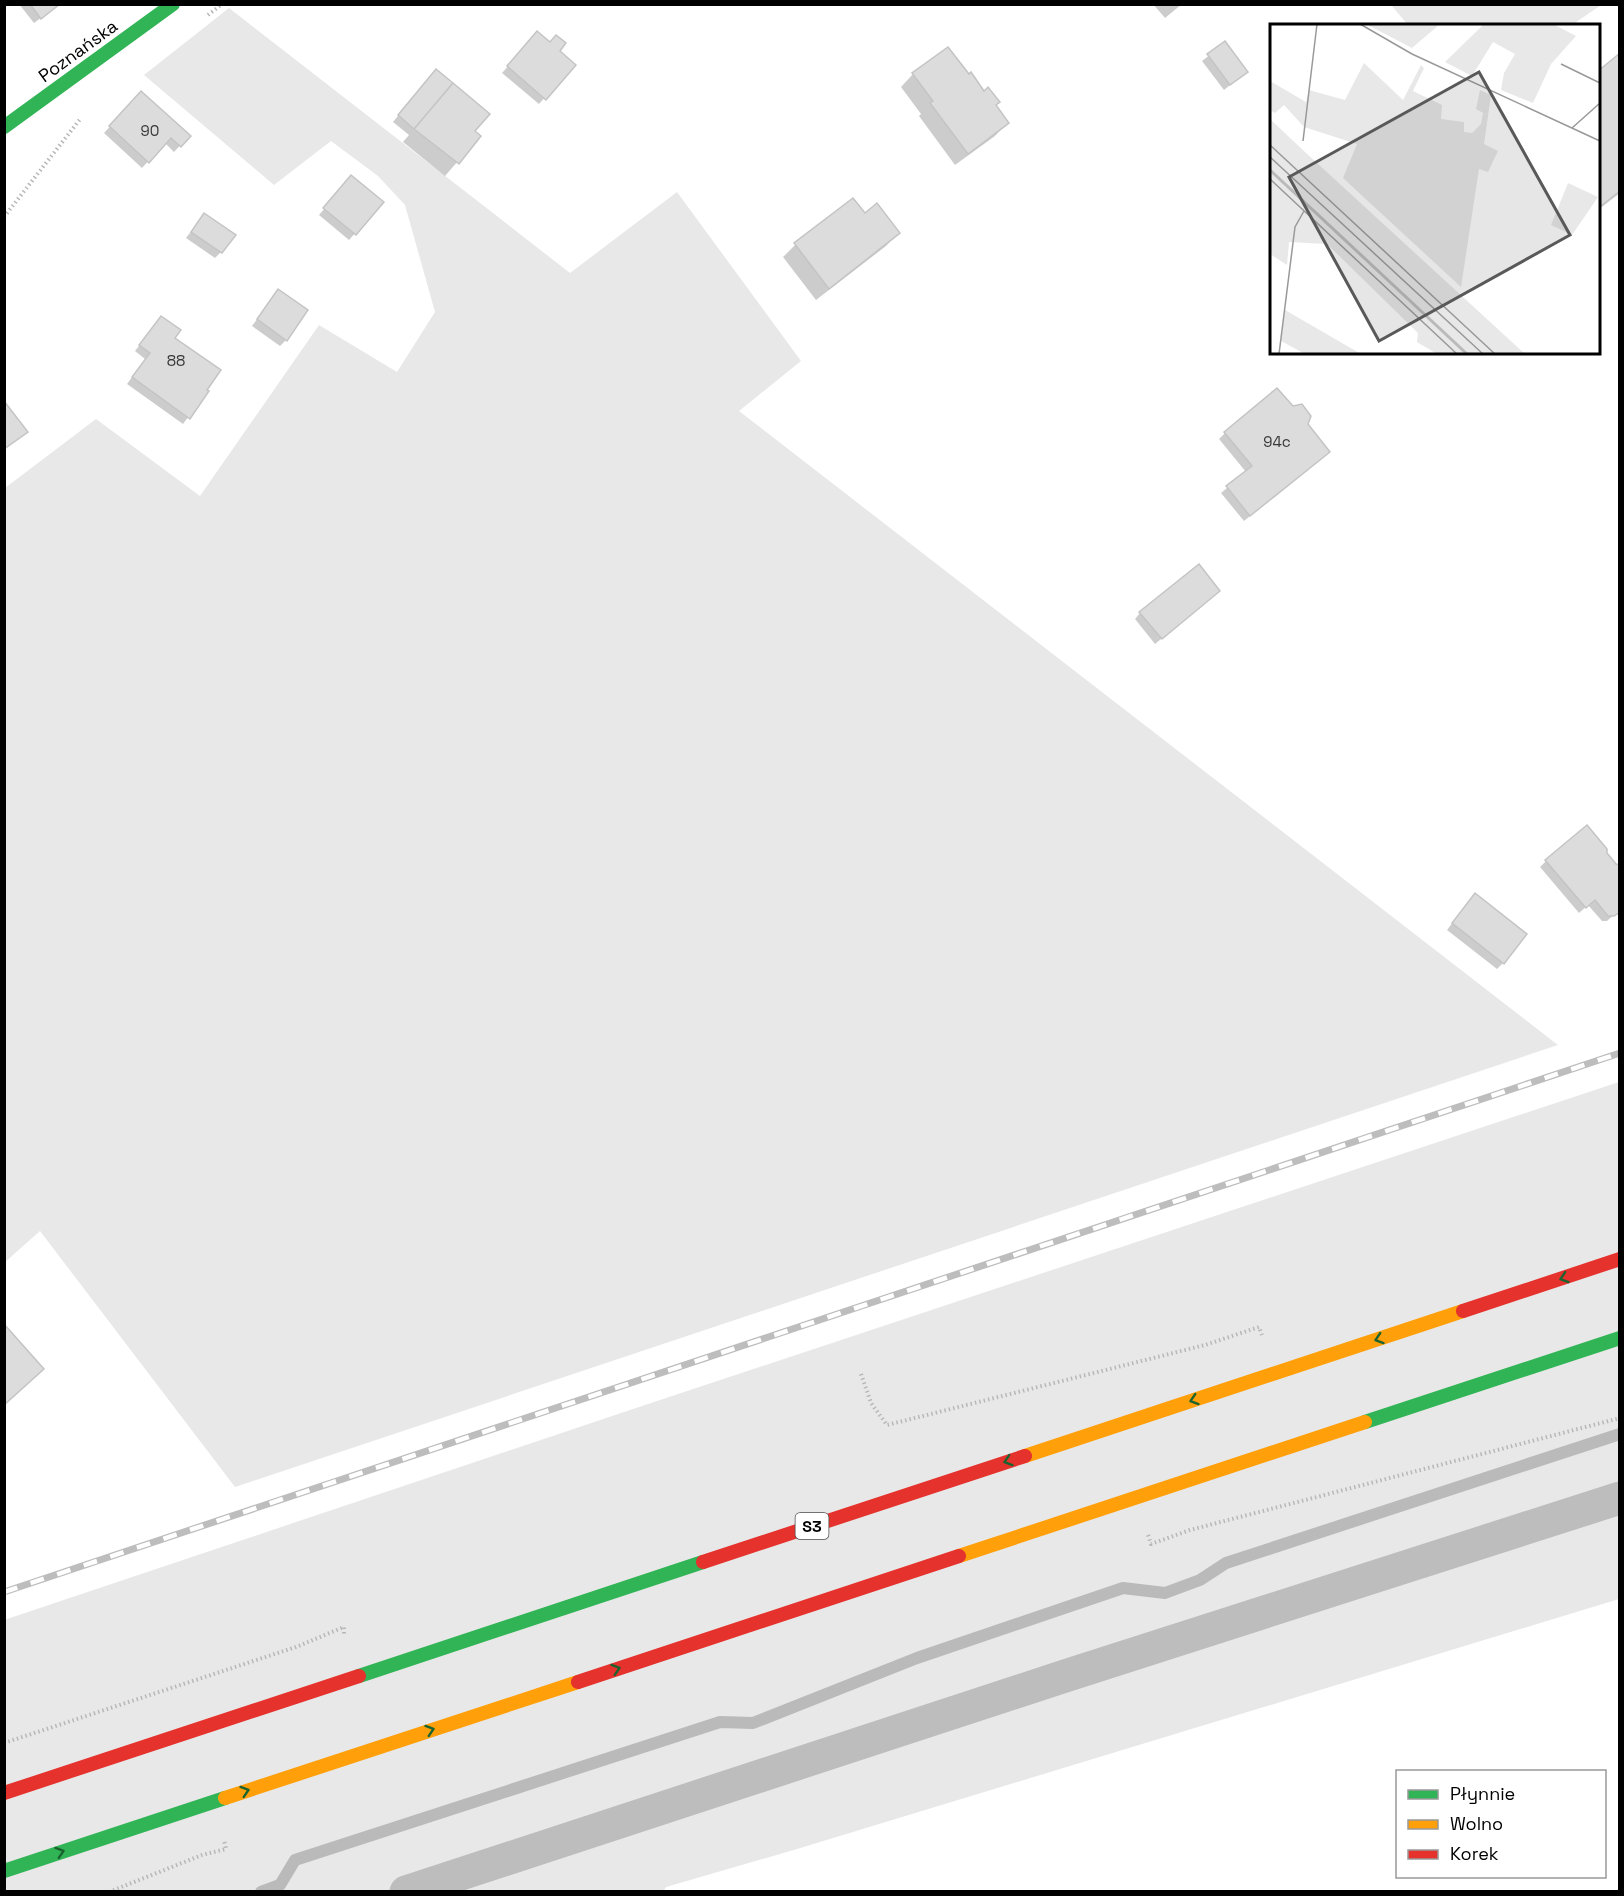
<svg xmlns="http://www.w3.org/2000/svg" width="1624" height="1896" font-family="'Space Grotesk',sans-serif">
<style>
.green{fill:#e8e8e8}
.shadow{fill:#0003}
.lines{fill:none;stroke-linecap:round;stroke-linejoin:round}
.stream{stroke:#bababa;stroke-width:12}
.building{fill:#dcdcdc;stroke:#c4c4c4;stroke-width:1.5}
.path{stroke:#b8b8b8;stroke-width:4;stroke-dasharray:1.5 3;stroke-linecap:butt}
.street{stroke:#bdbdbd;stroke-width:33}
.fast{stroke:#30b455;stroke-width:14}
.slow{stroke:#ff9f0a;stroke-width:14}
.jam{stroke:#e5322d;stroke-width:14}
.rail-casing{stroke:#bdbdbd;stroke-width:7}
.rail{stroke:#fff;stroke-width:4.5;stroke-dasharray:14;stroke-linecap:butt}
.oneway{stroke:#1a632f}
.labels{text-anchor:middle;stroke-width:4.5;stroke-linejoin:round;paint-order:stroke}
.number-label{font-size:15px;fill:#373737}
.shield{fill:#fff;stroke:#4c4c4c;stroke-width:1.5}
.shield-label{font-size:16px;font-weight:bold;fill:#000}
.street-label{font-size:18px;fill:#000;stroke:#fff}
.inset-river{fill:none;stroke:#bababa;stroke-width:3}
.inset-road{fill:none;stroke:#999;stroke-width:1.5}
.view{fill:#595959;fill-opacity:0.15;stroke:#595959;stroke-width:3}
.inset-edge{fill:none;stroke:#000;stroke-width:3}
</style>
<rect width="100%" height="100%" fill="#fff"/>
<path class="green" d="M 1391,5 L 1601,5 L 1572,25 L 1408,25 Z
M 229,8 L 570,273 L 677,192 L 801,361 L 739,411 L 1558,1045 L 235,1487 L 40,1231 L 4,1263 L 5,488 L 96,419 L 200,496 L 319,325 L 397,372 L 435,312 L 405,205 L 378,176 L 331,141 L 274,185 L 144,75 Z
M 1619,1082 L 1619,1599 L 797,1849 L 666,1887 L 663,1892 L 5,1891 L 4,1620 L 636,1408 Z"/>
<path class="shadow" d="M 19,4 L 60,4 L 34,23 Z
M 1153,4 L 1182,4 L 1165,18 Z
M 532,39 L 558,51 L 574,65 L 539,104 L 502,73 Z
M 1225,43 L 1240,77 L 1224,90 L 1202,61 Z
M 1620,55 L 1620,193 L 1598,210 L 1598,72 Z
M 913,74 L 995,106 L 1007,123 L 995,136 L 955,165 L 919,116 L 921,114 L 901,87 Z
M 430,76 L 479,137 L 445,176 L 403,142 L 409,135 L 393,122 Z
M 135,99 L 189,136 L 174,152 L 165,143 L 142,168 L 104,133 Z
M 346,183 L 382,203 L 349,240 L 319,215 Z
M 864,215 L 898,233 L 886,246 L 816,300 L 783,257 L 795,245 Z
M 199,221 L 221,252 L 215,258 L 186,238 Z
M 278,291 L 286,340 L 280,346 L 252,326 Z
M 161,318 L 207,392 L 183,424 L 127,384 L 145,359 L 135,351 Z
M 1292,408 L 1306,424 L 1322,458 L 1244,521 L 1221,493 L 1246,472 L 1219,439 L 1225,433 Z
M 1212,597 L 1155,644 L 1135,619 L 1140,613 Z
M 1606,854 L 1615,866 L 1619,910 L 1607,921 L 1602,921 L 1588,905 L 1579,913 L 1540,867 L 1546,861 Z
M 1469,901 L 1503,963 L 1497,969 L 1447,930 Z"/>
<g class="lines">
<path class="stream" d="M 261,1892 L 280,1885 L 295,1860 L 720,1722 L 753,1723 L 917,1658 L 1123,1588 L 1165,1593 L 1200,1580 L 1226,1563 L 1620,1434"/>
</g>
<path class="building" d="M 30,4 L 60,4 L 41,19 Z
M 537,31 L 550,42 L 556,35 L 566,43 L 560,51 L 576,65 L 546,100 L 507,66 Z
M 1225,41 L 1248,72 L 1230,85 L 1207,54 Z
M 948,47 L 969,74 L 971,72 L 984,91 L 988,87 L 1000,102 L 996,105 L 1009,123 L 968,154 L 930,103 L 933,101 L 912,73 Z
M 1620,53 L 1620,191 L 1598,208 L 1598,71 Z
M 436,69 L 453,83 L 414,129 L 398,115 Z
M 453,83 L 490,114 L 475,131 L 481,136 L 459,164 L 414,129 Z
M 141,91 L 191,136 L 181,147 L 171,138 L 149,163 L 109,126 Z
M 351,175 L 384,202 L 356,235 L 323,208 Z
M 853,198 L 865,213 L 877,203 L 900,233 L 829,289 L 794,243 Z
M 204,213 L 236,235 L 222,253 L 191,232 Z
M 278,289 L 308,310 L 287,341 L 257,319 Z
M 161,316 L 181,330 L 175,338 L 221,370 L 207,390 L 209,391 L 190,419 L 132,377 L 150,353 L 139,345 Z
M 1277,388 L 1293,406 L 1302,404 L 1311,416 L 1308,424 L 1330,452 L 1250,516 L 1226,486 L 1252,466 L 1224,432 Z
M 4,401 L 28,432 L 4,449 Z
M 1199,564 L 1220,591 L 1162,639 L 1139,612 Z
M 1587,825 L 1607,849 L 1607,853 L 1616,864 L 1620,865 L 1620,912 L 1614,916 L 1608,916 L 1595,900 L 1586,908 L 1545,860 Z
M 1475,893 L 1527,934 L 1504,964 L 1452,923 Z
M 4,1324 L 44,1369 L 4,1405 Z"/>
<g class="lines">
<path class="path" d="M 208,15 L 222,4
M 4,217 L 81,118
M 861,1374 L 871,1403 L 887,1425 L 1205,1345 L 1259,1327 L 1262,1335
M 1148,1535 L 1151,1544 L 1190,1530 L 1620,1418
M 4,1743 L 296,1647 L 344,1627 L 344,1636
M 109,1892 L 202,1855 L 226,1849 L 224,1840"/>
<path class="street" d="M 406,1892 L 1065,1676 L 1620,1498"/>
<path class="fast" d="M 4,127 L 173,4
M 1365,1422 L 1620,1338
M 359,1676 L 703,1562
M 4,1871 L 225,1798"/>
<path class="slow" d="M 1025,1456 L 1463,1311
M 959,1556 L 1365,1422
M 225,1798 L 578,1682"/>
<path class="jam" d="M 1463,1311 L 1620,1259
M 703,1562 L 1025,1456
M 578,1682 L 959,1556
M 4,1793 L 359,1676"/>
<defs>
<path id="rail" d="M 4,1592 L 1620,1053"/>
</defs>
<use href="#rail" class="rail-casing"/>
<use href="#rail" class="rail"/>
</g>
<defs><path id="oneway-chevron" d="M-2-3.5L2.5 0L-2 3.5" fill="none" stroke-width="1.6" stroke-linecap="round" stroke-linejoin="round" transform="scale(1.5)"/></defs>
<g class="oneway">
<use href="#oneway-chevron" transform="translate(1564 1278) rotate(162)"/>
<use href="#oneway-chevron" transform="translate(1379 1339) rotate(162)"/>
<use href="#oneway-chevron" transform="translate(1194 1400) rotate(162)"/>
<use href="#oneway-chevron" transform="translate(1008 1461) rotate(162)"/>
<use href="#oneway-chevron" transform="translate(616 1669) rotate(-18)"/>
<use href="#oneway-chevron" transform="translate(430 1730) rotate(-18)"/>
<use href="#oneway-chevron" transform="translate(245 1791) rotate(-18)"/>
<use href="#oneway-chevron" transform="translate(60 1852) rotate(-18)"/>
</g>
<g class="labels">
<g class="number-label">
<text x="150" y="136">90</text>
<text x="176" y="366">88</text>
<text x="1277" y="447">94c</text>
</g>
<rect class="shield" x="795.5" y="1513" width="33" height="26" rx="4.5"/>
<g class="shield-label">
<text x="812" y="1532">S3</text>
</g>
<g class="street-label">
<text transform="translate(78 51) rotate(-36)" y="6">Poznańska</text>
</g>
</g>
<g transform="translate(1270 24)">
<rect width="330" height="330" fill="#fff"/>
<path d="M 96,0 L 170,0 L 142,24 ZM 214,0 L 283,0 L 306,12 L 281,40 L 263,79 L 231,66 L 234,49 L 245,30 L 223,18 L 202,52 L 175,38 ZM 94,39 L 133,76 L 151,41 L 154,44 L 143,67 L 172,81 L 171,95 L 194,98 L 194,108 L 202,109 L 211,100 L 213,89 L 206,85 L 210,66 L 221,71 L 214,120 L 228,127 L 218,148 L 209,145 L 191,263 L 73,154 L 87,120 L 34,103 L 14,81 L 5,89 L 0,86 L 0,57 L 36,78 L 39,66 L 75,76 ZM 0,95 L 35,128 L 255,330 L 167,330 L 147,318 L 148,309 L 57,220 L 19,218 L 17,241 L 0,230 ZM 298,159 L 328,173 L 302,211 L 281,201 ZM 15,286 L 91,330 L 35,330 L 11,317 Z" fill="#e8e8e8"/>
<path class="inset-river" d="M 0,146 L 197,330"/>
<path class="inset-road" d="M 90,0 L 142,30 L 330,117M 291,40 L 330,59M 302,104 L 330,79M 33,117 L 47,0M 0,121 L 225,330M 0,133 L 213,330M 0,155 L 187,330M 9,330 L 25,203 L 34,187"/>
<path class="view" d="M 209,48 L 300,211 L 109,317 L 19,153 Z"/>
<rect width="330" height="330" class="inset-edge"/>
</g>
<rect width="1624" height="1896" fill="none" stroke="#000000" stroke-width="12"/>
<rect x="1396" y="1770" width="210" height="108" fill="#ffffff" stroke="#999999" stroke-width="1.5"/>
<rect x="1408" y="1790" width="30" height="9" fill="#30b455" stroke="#999999" stroke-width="1.5"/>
<text x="1450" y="1800" font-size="18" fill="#000000">Płynnie</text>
<rect x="1408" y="1820" width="30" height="9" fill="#ff9f0a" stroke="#999999" stroke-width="1.5"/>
<text x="1450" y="1830" font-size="18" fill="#000000">Wolno</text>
<rect x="1408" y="1850" width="30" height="9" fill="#e5322d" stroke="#999999" stroke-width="1.5"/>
<text x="1450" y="1860" font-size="18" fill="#000000">Korek</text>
</svg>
